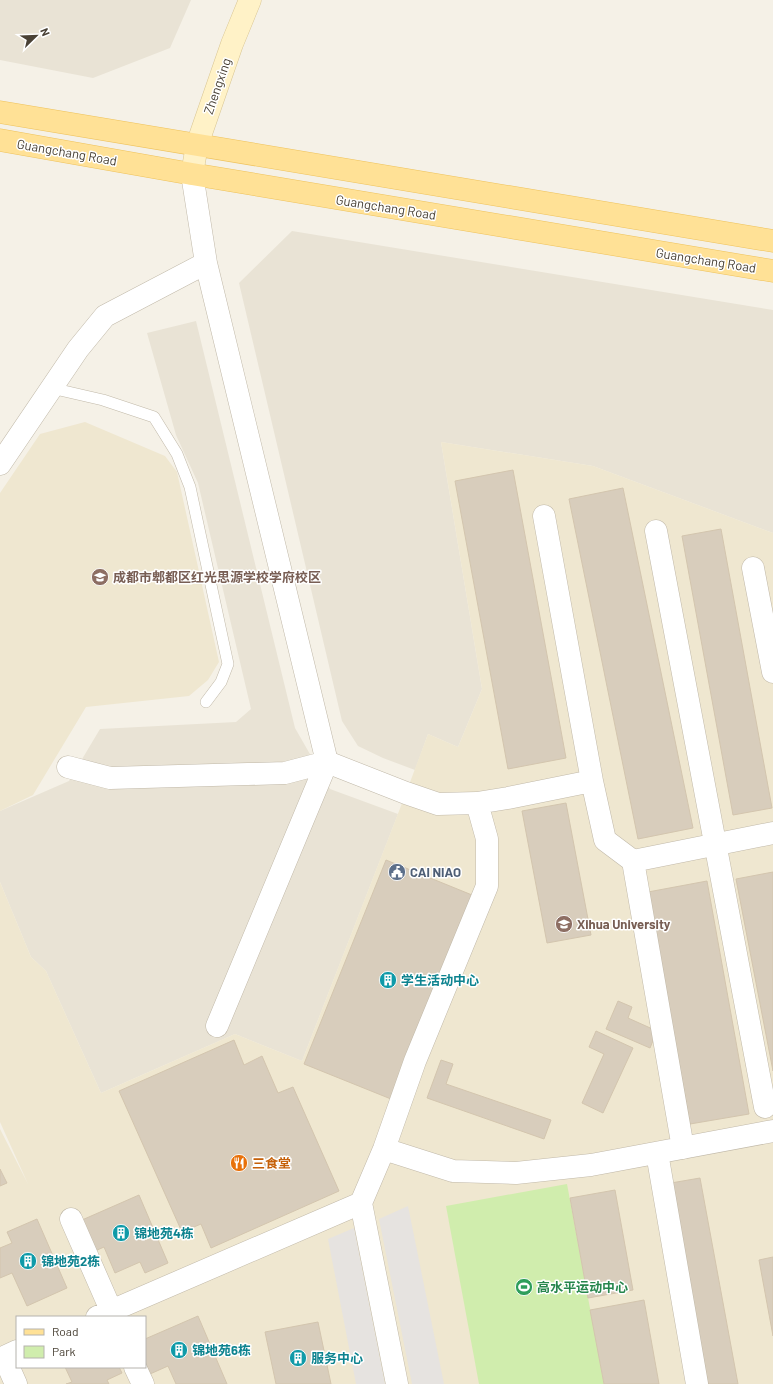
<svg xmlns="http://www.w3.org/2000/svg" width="773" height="1384" font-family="Barlow,'Noto Sans SC',sans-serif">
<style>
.residential{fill:#e9e3d5}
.education{fill:#efe7d0;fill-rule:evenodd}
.green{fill:#d0edad}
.parking{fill:#e6e3e0}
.building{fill:#d8cdbc;stroke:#d3c5ae}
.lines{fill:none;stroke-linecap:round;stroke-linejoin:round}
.lane-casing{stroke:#c1b9a9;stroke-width:12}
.street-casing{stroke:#c1b9a9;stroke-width:23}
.secondary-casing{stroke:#d9c693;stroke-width:23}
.primary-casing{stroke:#eec25c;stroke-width:23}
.lane{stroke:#fff;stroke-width:11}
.street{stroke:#fff;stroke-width:22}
.secondary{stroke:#fff2c7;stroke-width:22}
.primary{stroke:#ffe196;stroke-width:22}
.labels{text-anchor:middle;stroke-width:3;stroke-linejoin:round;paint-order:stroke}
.street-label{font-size:13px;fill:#494135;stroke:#fff}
.education-label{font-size:13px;font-weight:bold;fill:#785e54;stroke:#fff;text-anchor:start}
.service-label{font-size:13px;font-weight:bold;fill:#4e5e75;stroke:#fff;text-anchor:start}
.culture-label{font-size:13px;font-weight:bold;fill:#0d838f;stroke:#fff;text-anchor:start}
.food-label{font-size:13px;font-weight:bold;fill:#c56008;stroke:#fff;text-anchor:start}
.leisure-label{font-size:13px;font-weight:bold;fill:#27864d;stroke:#fff;text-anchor:start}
</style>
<rect width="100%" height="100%" fill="#f5f1e7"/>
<path class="residential" d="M 0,0 L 191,0 L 170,48 L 93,78 L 0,60 Z
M 292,231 L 773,310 L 773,533 L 593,466 L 441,442 L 482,689 L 458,747 L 428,734 L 415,770 L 383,758 L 358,746 L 342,721 L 239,283 Z
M 196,321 L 295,728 L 330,789 L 398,814 L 302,1061 L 235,1034 L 101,1093 L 46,971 L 31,957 L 0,882 L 0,811 L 69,781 L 100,729 L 236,722 L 251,709 L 198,483 L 176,435 L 147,333 Z"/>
<path class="education" d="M 85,422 L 165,456 L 177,472 L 219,662 L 208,680 L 189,696 L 86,707 L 33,795 L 0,811 L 0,493 L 40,434 Z
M 441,442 L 593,466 L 773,533 L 773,1384 L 0,1384 L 0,1129 L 28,1184 L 0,1122 L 0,882 L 31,957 L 46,971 L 101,1093 L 235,1034 L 302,1061 L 406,793 L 428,734 L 458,747 L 482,689 ZM 17,1317 L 145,1317 L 145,1367 L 17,1367 Z"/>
<path class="green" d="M 567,1184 L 604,1384 L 479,1384 L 446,1206 Z"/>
<path class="parking" d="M 408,1206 L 444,1384 L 412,1384 L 379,1219 Z
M 354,1228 L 385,1384 L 356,1384 L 328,1239 Z"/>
<path class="building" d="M 513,470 L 566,758 L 508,769 L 455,481 Z
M 623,488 L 693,828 L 638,839 L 569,499 Z
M 721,529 L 772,808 L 733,815 L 682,536 Z
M 566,803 L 591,935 L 547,943 L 522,811 Z
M 386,860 L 472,895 L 391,1099 L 304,1064 Z
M 773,872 L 773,1071 L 736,879 Z
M 707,881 L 749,1114 L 690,1124 L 648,892 Z
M 618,1001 L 632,1007 L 628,1018 L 657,1031 L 650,1048 L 606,1029 Z
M 596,1031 L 633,1048 L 603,1113 L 582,1103 L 604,1054 L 589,1047 Z
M 234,1040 L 244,1065 L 262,1056 L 278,1093 L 293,1087 L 339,1191 L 211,1248 L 201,1224 L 182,1232 L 119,1091 Z
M 441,1060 L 453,1064 L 446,1084 L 551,1120 L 544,1139 L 427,1098 Z
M 0,1169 L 7,1183 L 0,1186 Z
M 700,1178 L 738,1384 L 708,1384 L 671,1183 Z
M 615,1190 L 633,1290 L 588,1298 L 570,1198 Z
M 139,1195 L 168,1263 L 145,1273 L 140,1262 L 115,1273 L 104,1247 L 95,1251 L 82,1220 Z
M 37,1219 L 67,1288 L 27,1306 L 12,1273 L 0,1278 L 0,1248 L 12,1243 L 7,1232 Z
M 773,1257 L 773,1336 L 759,1260 Z
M 644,1300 L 659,1384 L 604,1384 L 590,1310 Z
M 198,1316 L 227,1384 L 176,1384 L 168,1366 L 150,1374 L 145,1361 L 145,1339 Z
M 318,1322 L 331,1384 L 276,1384 L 265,1332 Z
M 65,1367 L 119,1367 L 122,1373 L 107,1380 L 109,1384 L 66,1384 L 72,1382 Z"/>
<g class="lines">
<defs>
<path id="lane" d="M 51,388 L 103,400 L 154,417 L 177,454 L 190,487 L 228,664 L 221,682 L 206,702"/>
<path id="street" d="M 192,174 L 206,263 L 327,762 L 406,793 L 438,804 L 477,803 L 487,839 L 487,886 L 415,1061 L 384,1149 L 361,1203 L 397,1384
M 0,464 L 78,349 L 105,316 L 206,263
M 656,531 L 765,1107
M 753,568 L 773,672
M 68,767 L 110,778 L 285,773 L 327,762
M 592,781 L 605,840 L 633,861 L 773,833
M 477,803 L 508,798 L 592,781 L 544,516
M 633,861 L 683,1148
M 217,1026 L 327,762
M 384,1149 L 453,1171 L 516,1173 L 591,1165 L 773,1131
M 657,1153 L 697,1384
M 71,1219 L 114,1317
M 97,1317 L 361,1203
M 135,1367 L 143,1384
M 16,1384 L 4,1357 L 17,1351"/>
<path id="secondary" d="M 192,174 L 197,145 L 232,44 L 250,0"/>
<path id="primary" d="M 0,112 L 773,241
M 0,140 L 192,174 L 773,271"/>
</defs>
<use href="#lane" class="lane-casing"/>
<use href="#street" class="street-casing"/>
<use href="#secondary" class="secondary-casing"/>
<use href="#primary" class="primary-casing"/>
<use href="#lane" class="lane"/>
<use href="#street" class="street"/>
<use href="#secondary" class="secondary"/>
<use href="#primary" class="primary"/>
</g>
<defs>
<symbol id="school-disc" viewBox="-11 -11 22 22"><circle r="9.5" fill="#8d6e63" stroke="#fff"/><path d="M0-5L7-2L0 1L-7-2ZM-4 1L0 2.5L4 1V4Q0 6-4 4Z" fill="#fff"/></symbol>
<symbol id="civic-disc" viewBox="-11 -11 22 22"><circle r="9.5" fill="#5c6f8a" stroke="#fff"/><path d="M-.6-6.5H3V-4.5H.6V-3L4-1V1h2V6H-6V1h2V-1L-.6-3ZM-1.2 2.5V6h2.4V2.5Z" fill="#fff"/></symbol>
<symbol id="university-disc" viewBox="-11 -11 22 22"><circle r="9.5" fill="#8d6e63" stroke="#fff"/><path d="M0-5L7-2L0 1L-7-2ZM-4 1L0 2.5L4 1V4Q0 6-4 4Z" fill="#fff"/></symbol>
<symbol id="building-disc" viewBox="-11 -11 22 22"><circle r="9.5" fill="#0f9aa8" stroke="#fff"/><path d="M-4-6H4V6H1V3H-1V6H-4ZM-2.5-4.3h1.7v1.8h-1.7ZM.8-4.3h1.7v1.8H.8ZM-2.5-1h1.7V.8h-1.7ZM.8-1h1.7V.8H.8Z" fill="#fff"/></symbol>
<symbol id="restaurant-disc" viewBox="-11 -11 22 22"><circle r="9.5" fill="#e8710a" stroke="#fff"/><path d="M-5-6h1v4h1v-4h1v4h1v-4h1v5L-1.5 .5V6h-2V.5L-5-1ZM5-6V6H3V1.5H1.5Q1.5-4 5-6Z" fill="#fff"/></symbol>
<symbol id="stadium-disc" viewBox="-11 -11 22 22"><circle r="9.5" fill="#2e9e5b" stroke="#fff"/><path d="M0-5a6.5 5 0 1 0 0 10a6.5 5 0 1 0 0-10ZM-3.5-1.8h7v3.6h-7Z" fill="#fff"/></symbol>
</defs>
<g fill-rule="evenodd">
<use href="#school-disc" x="90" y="567" width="20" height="20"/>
<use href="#civic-disc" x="387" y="862" width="20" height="20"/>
<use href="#university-disc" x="554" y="914" width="20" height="20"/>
<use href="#building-disc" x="378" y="970" width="20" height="20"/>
<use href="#restaurant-disc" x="229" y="1153" width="20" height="20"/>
<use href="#building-disc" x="111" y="1223" width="20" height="20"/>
<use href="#building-disc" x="18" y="1251" width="20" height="20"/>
<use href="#stadium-disc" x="514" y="1277" width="20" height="20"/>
<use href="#building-disc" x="169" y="1340" width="20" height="20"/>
<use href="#building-disc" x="288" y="1348" width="20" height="20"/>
</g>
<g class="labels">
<g class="street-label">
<text transform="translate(217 86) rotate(-71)" y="5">Zhengxing</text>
<text transform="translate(67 152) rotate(10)" y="5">Guangchang Road</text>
<text transform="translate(386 207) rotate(9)" y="5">Guangchang Road</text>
<text transform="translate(706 260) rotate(9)" y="5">Guangchang Road</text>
</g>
<g class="education-label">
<text x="113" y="582">成都市郫都区红光思源学校学府校区</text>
<text x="577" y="929">Xihua University</text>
</g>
<g class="service-label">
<text x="410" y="877">CAI NIAO</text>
</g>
<g class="culture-label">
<text x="401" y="985">学生活动中心</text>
<text x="134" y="1238">锦地苑4栋</text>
<text x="41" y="1266">锦地苑2栋</text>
<text x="192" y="1355">锦地苑6栋</text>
<text x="311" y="1363">服务中心</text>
</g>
<g class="food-label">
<text x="252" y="1168">三食堂</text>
</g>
<g class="leisure-label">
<text x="537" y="1292">高水平运动中心</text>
</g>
</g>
<rect x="16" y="1316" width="130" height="52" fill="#ffffff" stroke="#b6b3ae"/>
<rect x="24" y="1329" width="20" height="6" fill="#ffe196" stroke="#b6b3ae"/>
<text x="52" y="1336" font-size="12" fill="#494135">Road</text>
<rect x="24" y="1346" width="20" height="12" fill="#d0edad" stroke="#b6b3ae"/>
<text x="52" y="1356" font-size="12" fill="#494135">Park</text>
<g transform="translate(36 36) rotate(67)" stroke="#ffffff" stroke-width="3" paint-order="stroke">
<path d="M0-3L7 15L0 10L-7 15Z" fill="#494135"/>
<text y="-6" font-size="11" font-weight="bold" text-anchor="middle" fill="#494135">N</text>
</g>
</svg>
